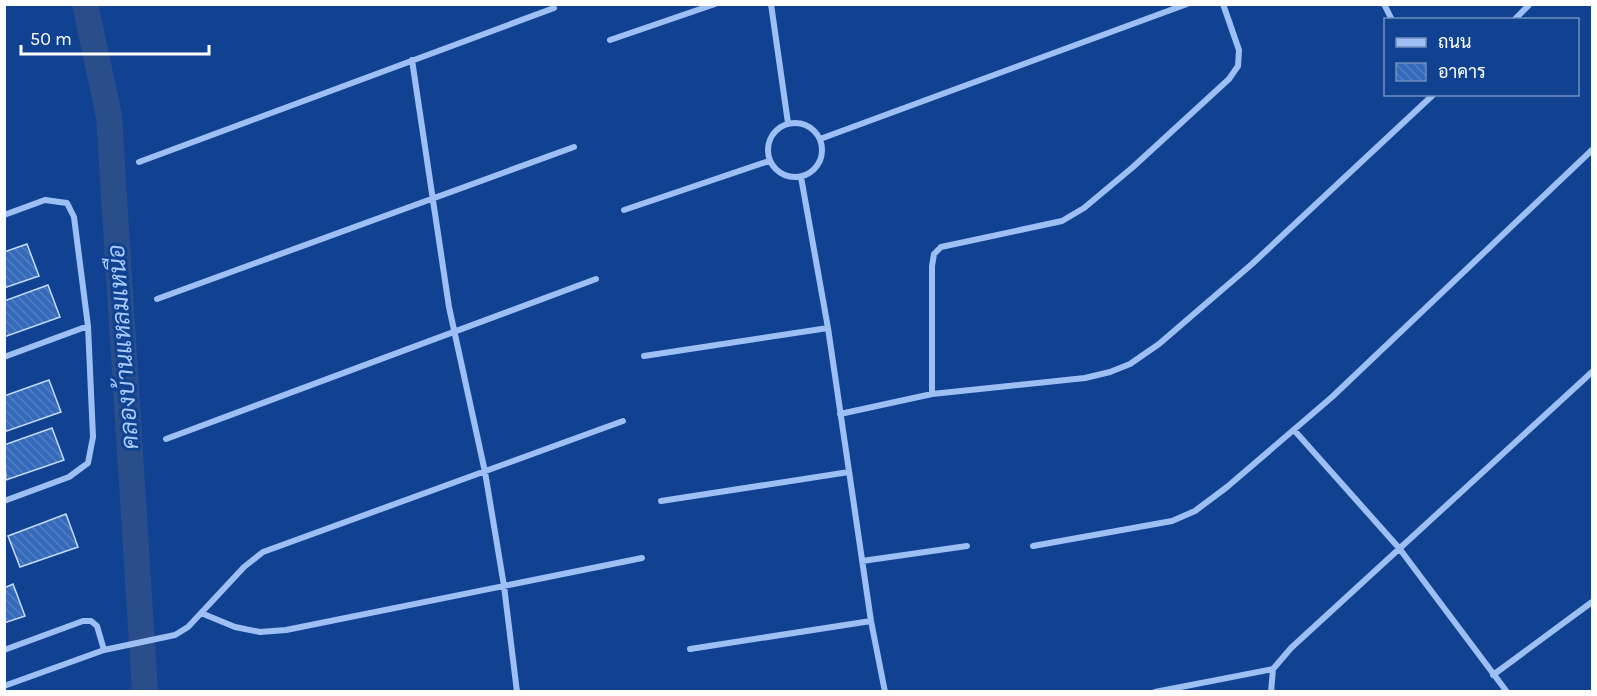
<svg xmlns="http://www.w3.org/2000/svg" width="1597" height="696" font-family="Karla,Sarabun,sans-serif">
<style>
.lines{fill:none;stroke-linecap:round;stroke-linejoin:round}
.canal{stroke:#2a4e8a;stroke-width:26}
.building{fill:url(#building-back-hatch);stroke:#c5dbfd;stroke-width:1.5}
.street{stroke:#9ebff3;stroke-width:6}
.labels{text-anchor:middle;stroke-width:6;stroke-linejoin:round;paint-order:stroke}
.water-label{font-size:24px;font-style:italic;fill:#aacafa;stroke:#114292}
</style>
<defs>
<pattern id="building-back-hatch" width="6" height="6" patternUnits="userSpaceOnUse" patternTransform="scale(1.5)"><rect width="6" height="6" fill="#3569ba"/><path d="M-1 5l2 2M0 0l6 6M5-1l2 2" fill="none" stroke="#5380c4"/></pattern>
</defs>
<rect width="100%" height="100%" fill="#114292"/>
<g class="lines">
<path class="canal" d="M 85,4 L 109,116 L 145,692"/>
</g>
<path class="building" d="M 27,244 L 39,276 L 4,288 L 4,252 Z
M 48,285 L 60,317 L 4,337 L 4,301 Z
M 49,380 L 61,412 L 4,432 L 4,396 Z
M 52,428 L 64,460 L 6,480 L 4,445 Z
M 66,514 L 78,547 L 20,567 L 8,536 Z
M 13,584 L 25,616 L 4,623 L 4,588 Z"/>
<g class="lines">
<path class="street" d="M 771,4 L 788,123
M 1384,4 L 1392,20
M 1514,20 L 1530,4
M 610,40 L 715,4
M 412,60 L 449,307 L 485,472 L 504,586 L 517,692
M768 150a27 27 0 1 1 54 0a27 27 0 1 1-54 0Z
M 820,139 L 1187,4
M 139,162 L 554,8
M 801,177 L 828,328 L 871,621 L 885,692
M 624,210 L 769,161
M 4,215 L 45,200 L 67,203 L 74,217 L 88,326 L 93,437 L 88,463 L 69,477 L 4,501
M 157,299 L 574,147
M 644,356 L 828,328
M 4,357 L 88,326
M 932,394 L 932,266 L 934,254 L 941,247 L 1062,221 L 1084,208 L 1133,167 L 1229,79 L 1238,66 L 1239,50 L 1223,4
M 840,414 L 932,394 L 1085,378 L 1110,372 L 1130,364 L 1159,344 L 1252,264 L 1434,94
M 1294,430 L 1399,548 L 1507,692
M 166,439 L 596,279
M 661,501 L 849,472
M 1033,546 L 1172,521 L 1195,511 L 1227,487 L 1332,397 L 1592,150
M 862,561 L 967,546
M 201,613 L 235,627 L 260,632 L 286,630 L 642,558
M 690,649 L 871,621
M 4,650 L 83,621 L 91,621 L 97,626 L 104,650
M 1493,675 L 1592,602
M 4,686 L 104,650 L 175,635 L 188,627 L 244,567 L 263,552 L 623,421
M 1155,692 L 1273,669
M 1271,692 L 1273,669 L 1291,648 L 1592,372"/>
</g>
<g class="labels">
<g class="water-label">
<text transform="translate(123 347) rotate(-94)" y="8">คลองบ้านแหลมเหนือ</text>
</g>
</g>
<rect width="1597" height="696" fill="none" stroke="#ffffff" stroke-width="12"/>
<rect x="1384" y="18" width="195" height="78" fill="#114292" stroke="#708ebe" stroke-width="1.5"/>
<rect x="1396" y="38" width="30" height="9" fill="#9ebff3" stroke="#708ebe" stroke-width="1.5"/>
<text x="1438" y="48" font-size="18" fill="#ffffff">ถนน</text>
<rect x="1396" y="63" width="30" height="18" fill="url(#building-back-hatch)" stroke="#708ebe" stroke-width="1.5"/>
<text x="1438" y="78" font-size="18" fill="#ffffff">อาคาร</text>
<path d="M21 45v9h188v-9" fill="none" stroke="#ffffff" stroke-width="3"/>
<text x="30" y="45" font-size="18" fill="#ffffff" stroke="#114292" stroke-width="4.5" paint-order="stroke">50 m</text>
</svg>
